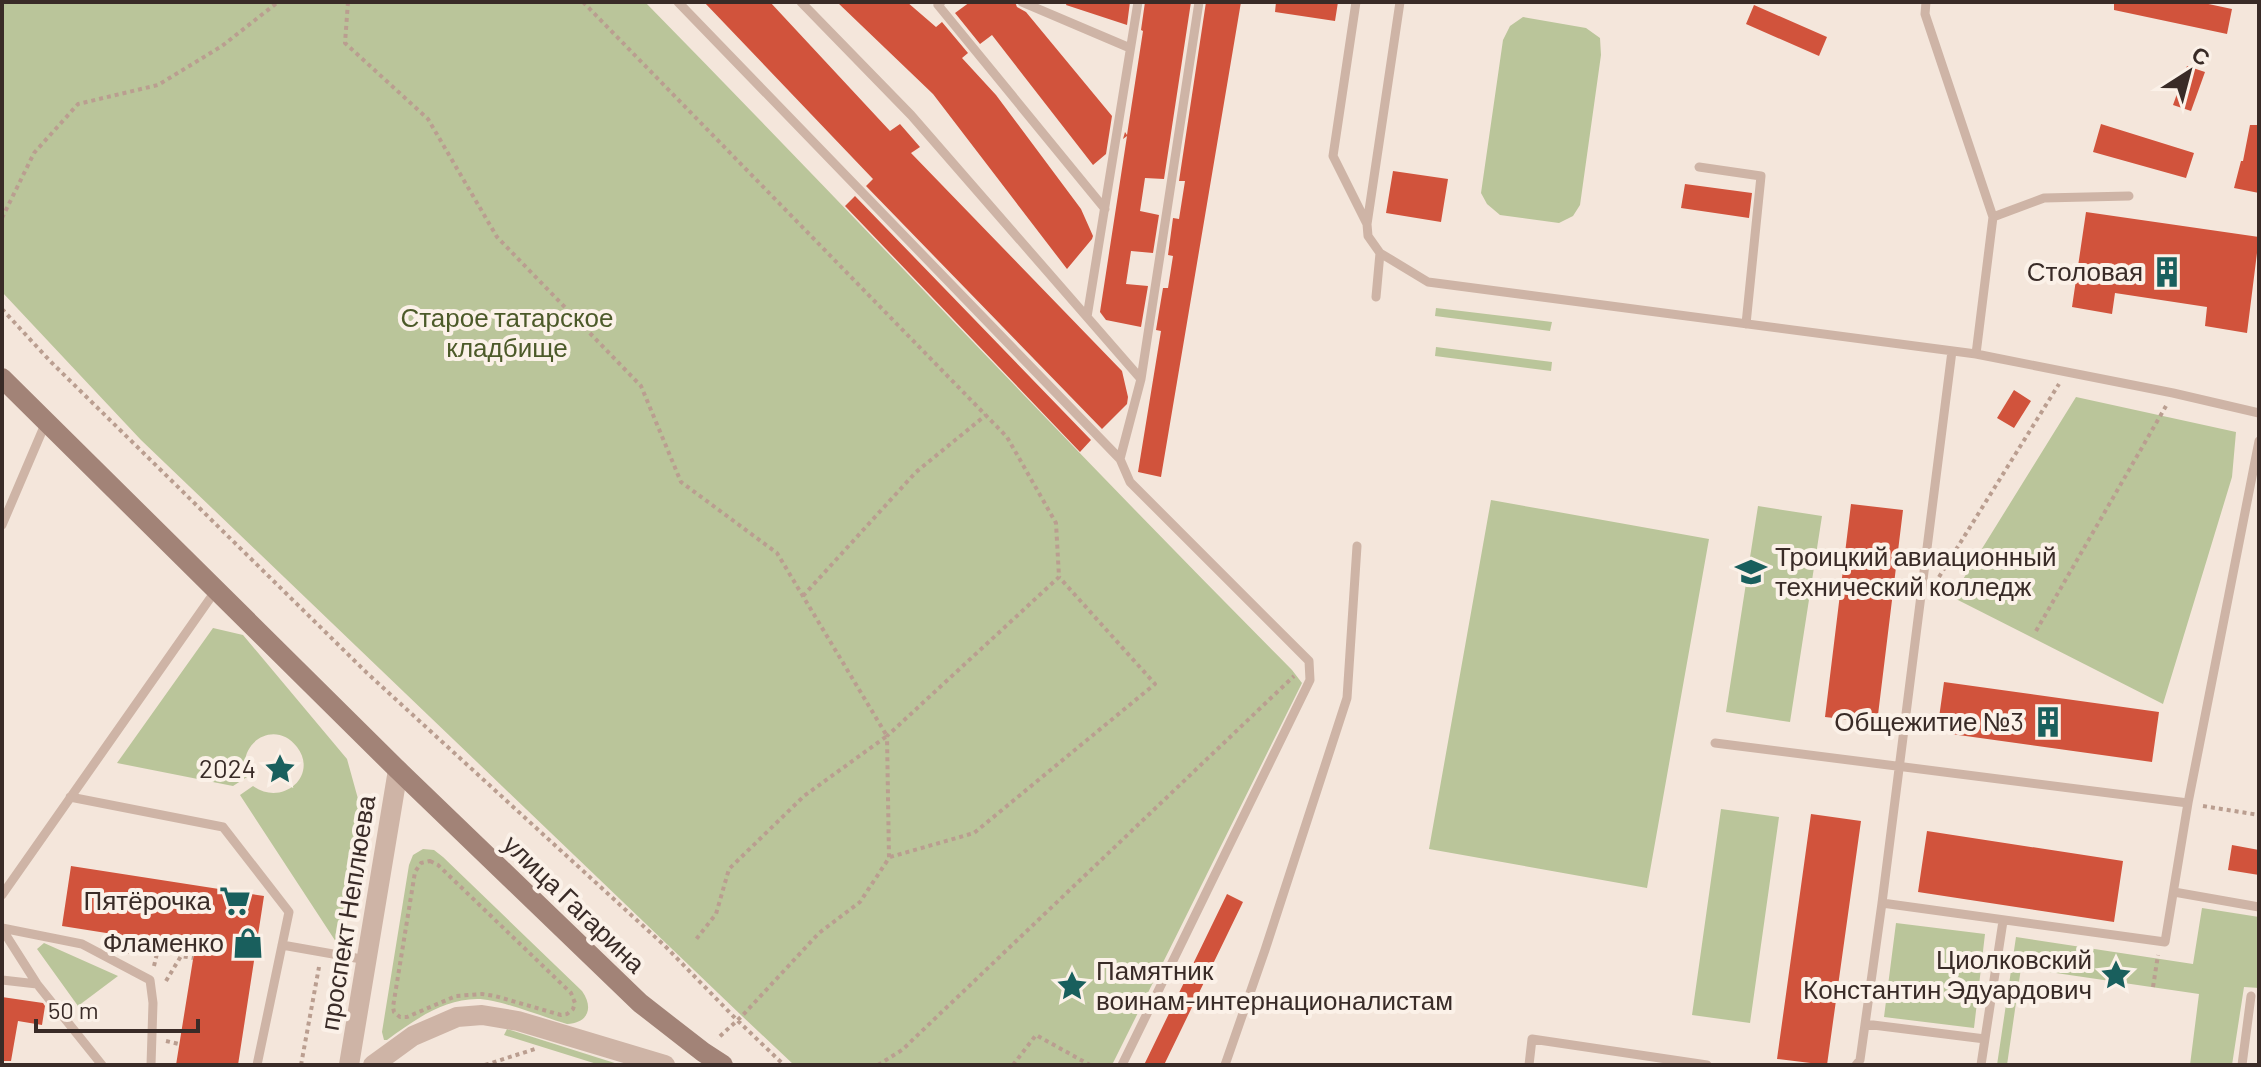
<svg xmlns="http://www.w3.org/2000/svg" width="2261" height="1067" font-family="Barlow,sans-serif">
<style>
.green{fill:#bac59a}
.building{fill:#d1533c}
.lines{fill:none;stroke-linecap:round;stroke-linejoin:round}
.path{stroke:#ba9e90;stroke-width:4;stroke-dasharray:4 4;stroke-linecap:butt}
.service{stroke:#ceb4a6;stroke-width:9}
.tertiary{stroke:#ceb4a6;stroke-width:20}
.secondary{stroke:#a28377;stroke-width:20}
.labels{text-anchor:middle;stroke-width:8;stroke-linejoin:round;paint-order:stroke}
.poi-label{font-size:26px;fill:#392b27;stroke:#fbf1e8;text-anchor:end}
.park-label{font-size:26px;fill:#4c5a29;stroke:#fbf1e8}
.street-label{font-size:26px;fill:#392b27;stroke:#fbf1e8}
</style>
<rect width="100%" height="100%" fill="#f4e6db"/>
<path class="green" d="M 2,2 L 645,2 C 862,223 1073,450 1292,670 L 1302,683 L 1112,1065 L 794,1065 L 742,1016 L 141,440 L 2,292 Z
M 1523,17 L 1586,28 L 1600,38 L 1601,55 L 1580,205 L 1573,216 L 1559,223 L 1500,215 L 1487,204 L 1481,193 L 1503,40 L 1510,26 Z
M 1436,308 L 1552,322 L 1550,331 L 1435,316 Z
M 1436,347 L 1552,362 L 1551,371 L 1435,356 Z
M 2076,397 L 2236,432 L 2232,477 L 2163,704 L 1952,597 Z
M 1491,500 L 1709,539 L 1647,888 L 1429,849 Z
M 1758,506 L 1822,516 L 1790,722 L 1726,712 Z
M 213,628 L 243,635 L 347,759 L 360,806 L 340,948 L 240,795 L 253,786 C 282,807 319,776 297,747 C 275,718 235,743 247,777 L 233,786 L 117,763 Z
M 1721,809 L 1779,817 L 1750,1023 L 1692,1015 Z
M 423,849 L 434,850 L 443,857 L 582,991 C 594,1008 588,1023 567,1024 C 543,1017 499,999 477,999 C 443,999 413,1021 387,1040 L 384,1040 L 382,1032 L 409,865 L 413,855 Z
M 2202,908 L 2259,917 L 2259,988 L 2244,987 L 2232,1065 L 2190,1065 L 2199,994 L 2021,968 L 2007,1065 L 1997,1065 L 2016,937 L 2193,964 Z
M 1896,923 L 1985,934 L 1974,1028 L 1884,1017 Z
M 44,943 L 118,976 L 78,1006 L 37,949 Z
M 507,1029 L 621,1065 L 600,1065 L 504,1035 Z"/>
<path class="building" d="M 704,2 L 770,2 L 890,131 L 900,124 L 920,147 L 911,153 L 1122,371 L 1128,397 L 1127,404 L 1102,429 L 866,186 L 873,179 Z
M 837,2 L 907,2 L 936,27 L 942,22 L 968,53 L 962,58 L 996,95 L 1081,209 L 1093,236 L 1092,239 L 1067,269 L 933,94 Z
M 970,2 L 1015,2 L 1017,7 L 1026,12 L 1112,116 L 1106,154 L 1093,165 L 992,35 L 980,44 L 955,13 Z
M 1067,2 L 1130,2 L 1127,25 L 1066,5 Z
M 1145,2 L 1191,2 L 1164,179 L 1145,178 L 1140,211 L 1159,215 L 1153,253 L 1131,251 L 1126,284 L 1148,286 L 1141,327 L 1106,320 L 1100,312 L 1127,136 L 1123,139 L 1125,132 L 1127,135 L 1143,31 L 1141,30 Z
M 1206,2 L 1241,2 L 1161,477 L 1138,472 L 1161,331 L 1156,330 L 1163,288 L 1168,288 L 1173,256 L 1168,255 L 1173,218 L 1179,219 L 1185,181 L 1179,181 Z
M 1276,2 L 1338,2 L 1335,21 L 1275,12 Z
M 2114,2 L 2199,2 L 2232,9 L 2227,34 L 2114,10 Z
M 1754,5 L 1827,37 L 1819,56 L 1746,24 Z
M 2187,66 L 2205,72 L 2191,111 L 2173,105 Z
M 2101,124 L 2194,153 L 2186,178 L 2093,152 Z
M 2250,125 L 2259,125 L 2259,193 L 2234,188 L 2241,161 L 2243,161 Z
M 1393,171 L 1448,179 L 1441,222 L 1386,213 Z
M 1685,184 L 1752,193 L 1749,218 L 1681,208 Z
M 855,196 L 1091,440 L 1080,452 L 845,206 Z
M 2086,212 L 2259,237 L 2247,333 L 2205,326 L 2207,307 L 2115,293 L 2112,314 L 2072,307 Z
M 2014,390 L 2031,401 L 2014,428 L 1997,418 Z
M 1851,504 L 1903,510 L 1877,723 L 1825,717 Z
M 1944,682 L 2159,712 L 2152,762 L 1937,732 Z
M 1811,814 L 1861,821 L 1827,1065 L 1777,1059 Z
M 1927,831 L 2123,861 L 2114,922 L 1918,892 Z
M 2232,845 L 2259,850 L 2259,875 L 2228,870 Z
M 71,866 L 264,896 L 238,1065 L 176,1065 L 195,947 L 62,926 Z
M 1227,894 L 1243,902 L 1164,1065 L 1144,1065 Z
M 2,997 L 43,1003 L 45,1006 L 42,1025 L 18,1021 L 11,1061 L 2,1061 Z"/>
<g class="lines">
<path class="path" d="M 348,2 L 345,43 L 428,119 L 497,237 L 641,386 L 681,482 L 777,553 L 887,736 L 804,796 L 729,869 L 716,914 L 694,942
M 583,2 L 1007,437 L 1056,523 L 1059,577 L 887,736 L 889,858 L 860,902 L 819,933 L 742,1016 L 717,1039
M 2,218 L 34,153 L 78,104 L 158,85 L 222,46 L 278,2
M 2,309 L 51,362 L 367,673 L 665,946 L 737,1020 L 784,1065
M 1939,577 L 2059,384
M 803,596 L 916,472 L 986,415
M 2036,631 L 2166,406
M 2203,806 L 2259,815
M 890,857 L 974,833 L 1155,684 L 1059,577
M 430,861 L 438,865 L 571,993 L 575,1003 L 573,1009 L 567,1014 L 561,1015 L 495,996 L 482,994 L 456,996 L 407,1017 L 400,1017 L 394,1012 L 393,1007 L 415,872 L 421,863 Z
M 129,954 L 132,937
M 154,966 L 160,941
M 166,981 L 181,956 L 193,958
M 2153,987 L 2158,955
M 166,1041 L 179,1044
M 301,1065 L 319,967
M 485,1065 L 535,1049
M 878,1065 L 902,1050 L 1294,676
M 1013,1065 L 1036,1035 L 1090,1065"/>
<path class="service" d="M 678,2 L 1120,459 L 1130,482 L 1309,661 L 1310,680 L 1122,1065
M 801,2 L 911,115 L 1141,379
M 941,2 L 938,5 L 1105,209
M 1022,2 L 1130,48
M 1356,2 L 1333,156 L 1367,224
M 1400,2 L 1367,224 L 1368,236 L 1380,253 L 1428,282 L 1976,354 L 2173,393 L 2259,413
M 1926,2 L 1925,14 L 1993,217 L 1976,354
M 1699,167 L 1761,176 L 1746,324
M 1993,217 L 2044,198 L 2129,196
M 1376,297 L 1380,253
M 1087,317 L 1138,2
M 1120,459 L 1141,379 L 1199,2
M 2,525 L 46,422
M 1715,743 L 2188,803 L 2259,441
M 70,797 L 223,827 L 289,912 L 257,1065
M 2174,892 L 2259,907
M 2,895 L 216,590
M 1882,903 L 2165,942 L 2188,803
M 2,928 L 82,944 L 150,980 L 153,1003 L 151,1065
M 2,929 L 37,984 L 102,1065
M 282,945 L 367,960
M 2,980 L 37,984
M 1865,1024 L 1985,1039
M 1225,1065 L 1265,950 L 1347,698 L 1357,546
M 1529,1065 L 1532,1039 L 1707,1065
M 1856,1065 L 1860,1060 L 1882,903 L 1952,351
M 1981,1065 L 2003,921
M 2242,1065 L 2251,996"/>
<path class="tertiary" d="M 349,1065 L 398,770
M 373,1065 L 413,1036 L 457,1017 L 482,1015 L 518,1021 L 665,1065"/>
<path class="secondary" d="M 2,378 L 398,770 L 640,1003 L 703,1052 L 723,1065"/>
</g>
<defs>
<symbol id="building-bare" viewBox="-9 -9 18 18"><path d="M-4-6H4V6H1V3H-1V6H-4ZM-2.5-4.3h1.7v1.8h-1.7ZM.8-4.3h1.7v1.8H.8ZM-2.5-1h1.7V.8h-1.7ZM.8-1h1.7V.8H.8Z" fill="#195f5d" stroke="#fbf1e8" stroke-width="2.5" paint-order="stroke"/></symbol>
<symbol id="university-bare" viewBox="-9 -9 18 18"><path d="M0-5L7-2L0 1L-7-2ZM-4 1L0 2.5L4 1V4Q0 6-4 4Z" fill="#195f5d" stroke="#fbf1e8" stroke-width="2.5" paint-order="stroke"/></symbol>
<symbol id="sight-bare" viewBox="-9 -9 18 18"><path d="M0-6L1.8-2.2L6-1.7L2.9 1.2L3.7 5.4L0 3.3L-3.7 5.4L-2.9 1.2L-6-1.7L-1.8-2.2Z" fill="#195f5d" stroke="#fbf1e8" stroke-width="2.5" paint-order="stroke"/></symbol>
<symbol id="supermarket-bare" viewBox="-9 -9 18 18"><path d="M-6-5.5h2.5l.6 2H6L4.5 2H-2.5L-4.4-4H-6ZM-1.5 3.2a1.3 1.3 0 1 0 .1 0ZM3 3.2a1.3 1.3 0 1 0 .1 0Z" fill="#195f5d" stroke="#fbf1e8" stroke-width="2.5" paint-order="stroke"/></symbol>
<symbol id="shop-bare" viewBox="-9 -9 18 18"><path d="M-5-2.5h2.3a2.7 3.5 0 0 1 5.4 0H5L5.5 6h-11ZM-1.5-2.5h3a1.5 2.3 0 0 0-3 0Z" fill="#195f5d" stroke="#fbf1e8" stroke-width="2.5" paint-order="stroke"/></symbol>
</defs>
<g fill-rule="evenodd">
<use href="#building-bare" x="2145" y="250" width="44" height="44"/>
<use href="#university-bare" x="1729" y="550" width="44" height="44"/>
<use href="#building-bare" x="2026" y="700" width="44" height="44"/>
<use href="#sight-bare" x="258" y="747" width="44" height="44"/>
<use href="#supermarket-bare" x="213" y="879" width="44" height="44"/>
<use href="#shop-bare" x="226" y="921" width="44" height="44"/>
<use href="#sight-bare" x="2094" y="953" width="44" height="44"/>
<use href="#sight-bare" x="1050" y="964" width="44" height="44"/>
</g>
<g class="labels">
<g class="poi-label">
<text x="2143" y="281">Столовая</text>
<text x="1775" y="566" text-anchor="start">Троицкий авиационный<tspan x="1775" dy="30">технический колледж</tspan></text>
<text x="2024" y="731">Общежитие №3</text>
<text x="256" y="778">2024</text>
<text x="211" y="910">Пятёрочка</text>
<text x="224" y="952">Фламенко</text>
<text x="2092" y="969">Циолковский<tspan x="2092" dy="30">Константин Эдуардович</tspan></text>
<text x="1096" y="980" text-anchor="start">Памятник<tspan x="1096" dy="30">воинам-интернационалистам</tspan></text>
</g>
<g class="park-label">
<text x="507" y="327">Старое татарское<tspan x="507" dy="30">кладбище</tspan></text>
</g>
<g class="street-label">
<text transform="translate(574 904) rotate(44)" y="9">улица Гагарина</text>
<text transform="translate(348 913) rotate(-81)" y="9">проспект Неплюева</text>
</g>
</g>
<rect width="2261" height="1067" fill="none" stroke="#392b27" stroke-width="8"/>
<g transform="translate(2189 72) rotate(36)" stroke="#fbf1e8" stroke-width="6" paint-order="stroke">
<path d="M0-6L14 30L0 20L-14 30Z" fill="#392b27"/>
<text y="-12" font-size="22" font-weight="bold" text-anchor="middle" fill="#392b27">С</text>
</g>
<path d="M36 1019v12h162v-12" fill="none" stroke="#392b27" stroke-width="4"/>
<text x="48" y="1019" font-size="24" fill="#392b27" stroke="#fbf1e8" stroke-width="6" paint-order="stroke">50 m</text>
</svg>
